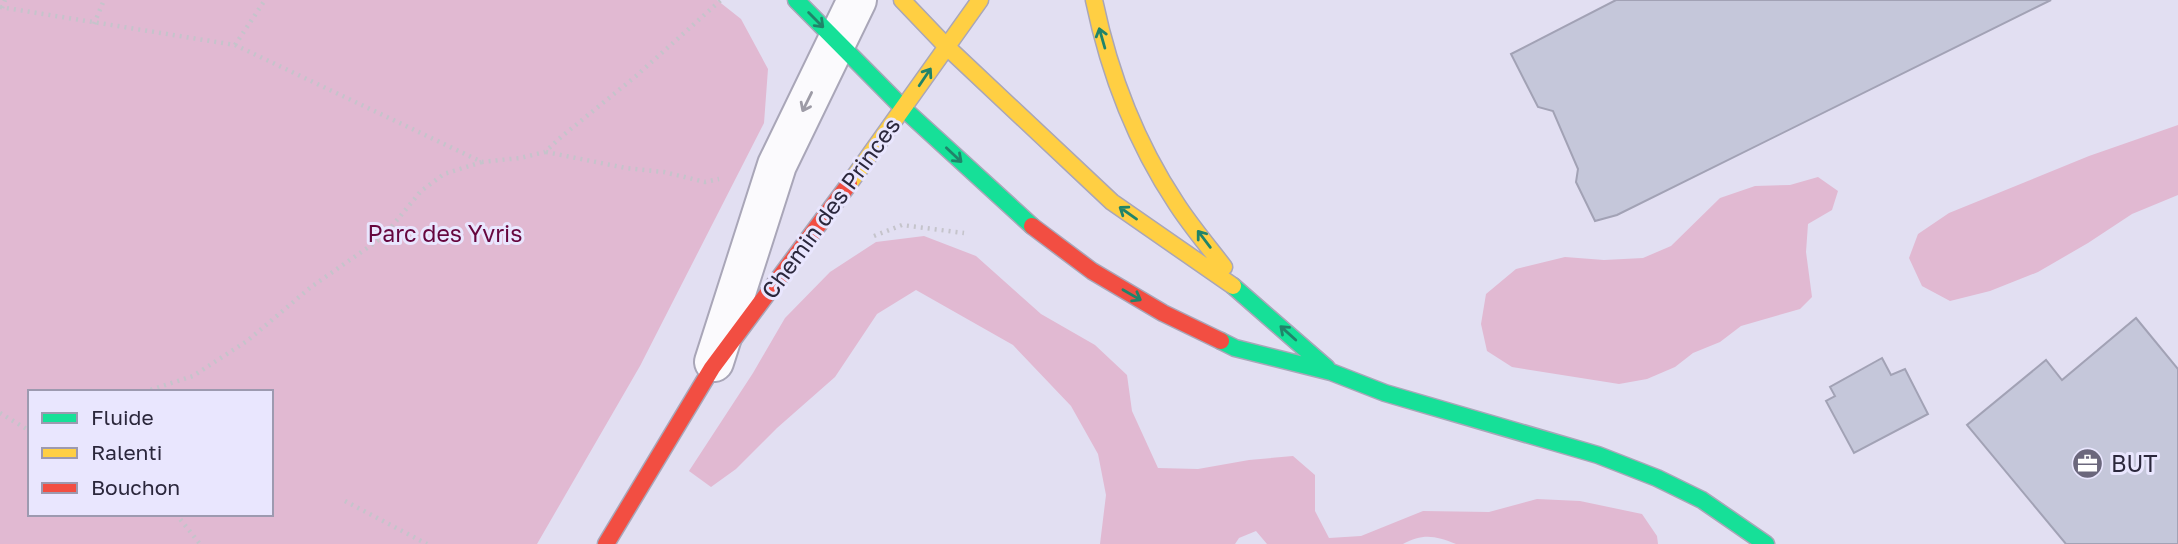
<svg xmlns="http://www.w3.org/2000/svg" width="2178" height="544" font-family="'Golos Text',sans-serif">
<style>
.green{fill:#e1b9d2;fill-rule:evenodd}
.building{fill:#c5c7da;stroke:#a2a2b5;stroke-width:2}
.lines{fill:none;stroke-linecap:round;stroke-linejoin:round}
.street-casing{stroke:#a9a6b8;stroke-width:42}
.fast-casing{stroke:#a9a6b8;stroke-width:19}
.slow-casing{stroke:#a9a6b8;stroke-width:19}
.jam-casing{stroke:#a9a6b8;stroke-width:19}
.path{stroke:#c5c4cb;stroke-width:4.5;stroke-dasharray:2 5;stroke-linecap:butt}
.street{stroke:#fbfafd;stroke-width:38}
.fast{stroke:#16e098;stroke-width:16}
.slow{stroke:#ffcf43;stroke-width:16}
.jam{stroke:#f24e42;stroke-width:16}
.oneway{stroke:#20846a}
.oneway2{stroke:#9d9ba6}
.labels{text-anchor:middle;stroke-width:6;stroke-linejoin:round;paint-order:stroke}
.street-label{font-size:23px;fill:#2b273c;stroke:#e9e6fe}
.park-label{font-size:23px;fill:#66063e;stroke:#e9e6fe}
.poi-label{font-size:23px;fill:#2b273c;stroke:#e9e6fe;text-anchor:start}
</style>
<rect width="100%" height="100%" fill="#e2dff2"/>
<path class="green" d="M 0,0 L 717,0 L 741,19 L 768,69 L 764,123 L 640,366 L 537,544 L 0,544 ZM 30,392 L 271,392 L 271,514 L 30,514 Z
M 2178,125 L 2178,195 L 2132,214 L 2088,243 L 2038,272 L 1990,291 L 1950,301 L 1922,286 L 1909,258 L 1918,234 L 1949,213 L 2089,156 Z
M 1818,177 L 1838,191 L 1832,210 L 1808,224 L 1806,252 L 1812,297 L 1800,309 L 1741,326 L 1720,342 L 1693,353 L 1675,367 L 1647,379 L 1619,384 L 1512,367 L 1487,351 L 1481,324 L 1486,294 L 1516,269 L 1565,257 L 1604,260 L 1643,258 L 1671,246 L 1720,198 L 1755,186 L 1790,185 Z
M 924,236 L 976,256 L 1041,314 L 1095,345 L 1127,375 L 1132,411 L 1158,468 L 1198,469 L 1249,460 L 1293,456 L 1315,475 L 1315,511 L 1329,538 L 1361,536 L 1423,511 L 1489,512 L 1537,499 L 1580,501 L 1642,514 L 1657,536 L 1658,544 L 1456,544 C 1436,536 1423,533 1403,544 L 1267,544 L 1256,531 L 1239,538 L 1235,544 L 1100,544 L 1106,495 L 1098,454 L 1071,406 L 1013,345 L 916,290 L 877,314 L 835,377 L 777,428 L 736,469 L 711,487 L 689,471 L 753,373 L 785,318 L 830,272 L 876,242 Z"/>
<path class="building" d="M 1616,0 L 2051,0 L 1617,215 L 1595,221 L 1576,182 L 1578,169 L 1553,111 L 1538,107 L 1511,54 Z
M 2136,318 L 2178,369 L 2178,544 L 2066,544 L 1967,425 L 2046,360 L 2062,380 Z
M 1882,358 L 1891,375 L 1905,369 L 1928,414 L 1854,453 L 1826,401 L 1835,396 L 1830,387 Z"/>
<g class="lines">
<defs>
<path id="street" d="M 714,362 L 777,165 L 857,0"/>
<path id="fast" d="M 796,0 L 904,109 L 1032,226
M 1233,286 L 1327,368
M 1221,341 L 1235,348 L 1331,372 L 1385,393 L 1598,455 L 1657,478 L 1702,500 L 1766,544"/>
<path id="slow" d="M 902,0 L 946,46 L 1112,202 L 1233,286
M 1094,0 C 1109,72 1135,141 1176,203 C 1190,225 1208,246 1224,267
M 849,184 L 980,0"/>
<path id="jam" d="M 1032,226 L 1092,271 L 1163,313 L 1221,341
M 606,544 L 712,368 L 849,184"/>
</defs>
<use href="#street" class="street-casing"/>
<use href="#fast" class="fast-casing"/>
<use href="#slow" class="slow-casing"/>
<use href="#jam" class="jam-casing"/>
<path class="path" d="M 0,7 L 235,45 L 482,162 L 520,158 L 545,152 L 561,137 L 636,76 L 721,0
M 2,8 L 5,0
M 94,24 L 104,0
M 235,45 L 265,0
M 546,152 L 626,168 L 664,172 L 705,182 L 719,179
M 874,236 L 902,225 L 964,233
M 144,392 L 193,376 L 247,341 L 311,287 L 383,237 L 421,191 L 444,174 L 482,162
M 0,413 L 30,431
M 345,501 L 427,544
M 176,514 L 200,544"/>
<use href="#street" class="street"/>
<use href="#fast" class="fast"/>
<use href="#slow" class="slow"/>
<use href="#jam" class="jam"/>
</g>
<defs><path id="oneway-shaft" d="M-6 0H5M1.5-3L5.5 0L1.5 3" fill="none" stroke-width="1.6" stroke-linecap="round" stroke-linejoin="round" transform="scale(1.75)"/></defs>
<g class="oneway">
<use href="#oneway-shaft" transform="translate(816 20) rotate(45)"/>
<use href="#oneway-shaft" transform="translate(1102 38) rotate(-106)"/>
<use href="#oneway-shaft" transform="translate(925 77) rotate(-56)"/>
<use href="#oneway-shaft" transform="translate(954 155) rotate(43)"/>
<use href="#oneway-shaft" transform="translate(1128 213) rotate(-145)"/>
<use href="#oneway-shaft" transform="translate(1204 239) rotate(-127)"/>
<use href="#oneway-shaft" transform="translate(1132 295) rotate(30)"/>
<use href="#oneway-shaft" transform="translate(1288 333) rotate(-138)"/>
</g>
<use class="oneway2" href="#oneway-shaft" transform="translate(807 102) rotate(116)"/>
<defs>
<symbol id="office-disc" viewBox="-11 -11 22 22"><circle r="9.5" fill="#6b677c" stroke="#e9e6fe"/><path d="M-6-3h4V-5.5h4V-3h4V5H-6ZM-1-4.5V-3h2v-1.5ZM-6 0V1H6V0Z" fill="#fff"/></symbol>
</defs>
<g fill-rule="evenodd">
<use href="#office-disc" x="2070" y="446" width="35" height="35"/>
</g>
<g class="labels">
<g class="street-label">
<text transform="translate(831 208) rotate(-54)" y="8">Chemin des Princes</text>
</g>
<g class="park-label">
<text x="445" y="242">Parc des Yvris</text>
</g>
<g class="poi-label">
<text x="2111" y="472">BUT</text>
</g>
</g>
<rect x="28" y="390" width="245" height="126" fill="#e9e6fe" stroke="#9d9ab0" stroke-width="2"/>
<rect x="42" y="413" width="35" height="10" fill="#16e098" stroke="#9d9ab0" stroke-width="2"/>
<text x="91" y="425" font-size="21" fill="#2b273c">Fluide</text>
<rect x="42" y="448" width="35" height="10" fill="#ffcf43" stroke="#9d9ab0" stroke-width="2"/>
<text x="91" y="460" font-size="21" fill="#2b273c">Ralenti</text>
<rect x="42" y="483" width="35" height="10" fill="#f24e42" stroke="#9d9ab0" stroke-width="2"/>
<text x="91" y="495" font-size="21" fill="#2b273c">Bouchon</text>
</svg>
